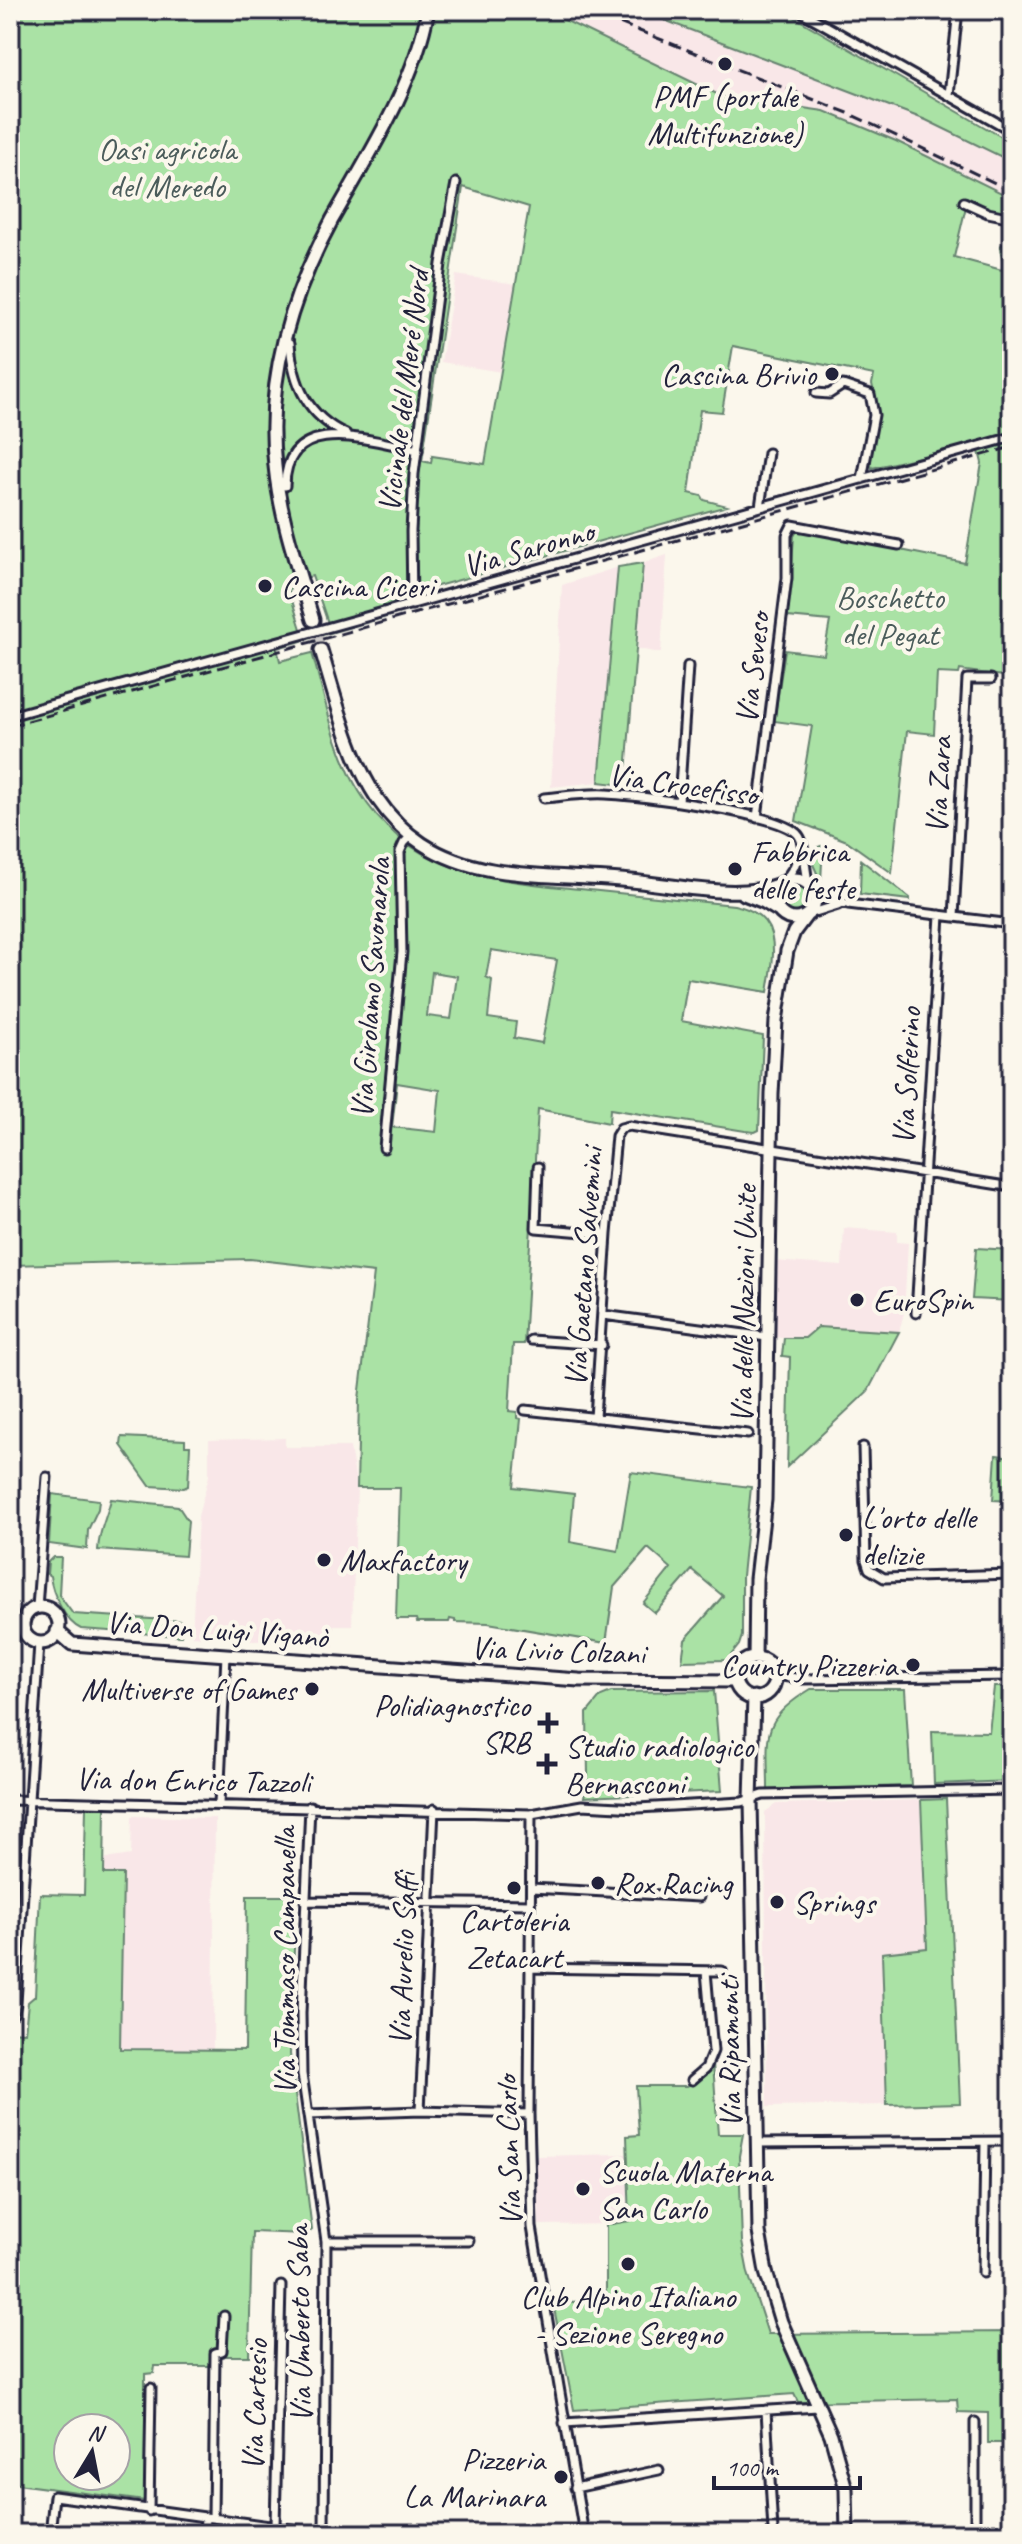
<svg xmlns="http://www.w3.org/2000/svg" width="1022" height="2544" font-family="Caveat,sans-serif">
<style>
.built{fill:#f9e7e8}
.green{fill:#aae2a5;stroke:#668270;stroke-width:2;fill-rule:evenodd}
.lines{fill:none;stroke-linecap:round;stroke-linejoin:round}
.secondary-tunnel{stroke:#d0ccc9;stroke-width:11;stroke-dasharray:11 5.5;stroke-linecap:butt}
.street-casing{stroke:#22223b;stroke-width:13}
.secondary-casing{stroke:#22223b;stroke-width:17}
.street{stroke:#fbf7ec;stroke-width:7}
.secondary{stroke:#fbf7ec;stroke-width:11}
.rail{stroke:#22223b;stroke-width:3;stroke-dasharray:12 6;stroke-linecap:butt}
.poi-dot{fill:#22223b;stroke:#fbf7ec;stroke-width:3}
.labels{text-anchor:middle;stroke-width:8;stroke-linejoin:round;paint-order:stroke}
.poi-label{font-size:32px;fill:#22223b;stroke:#fbf7ec;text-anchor:start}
.park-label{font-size:32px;fill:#4b5c5b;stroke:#fbf7ec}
.street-label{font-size:32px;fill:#22223b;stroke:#fbf7ec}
</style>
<rect width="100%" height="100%" fill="#fbf7ec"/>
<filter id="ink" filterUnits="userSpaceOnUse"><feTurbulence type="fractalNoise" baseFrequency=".0125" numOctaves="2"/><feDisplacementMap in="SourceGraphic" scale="16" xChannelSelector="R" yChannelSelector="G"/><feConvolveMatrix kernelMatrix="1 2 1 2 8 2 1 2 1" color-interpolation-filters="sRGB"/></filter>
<g filter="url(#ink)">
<path class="built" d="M 544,10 L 638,10 L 926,120 L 1012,162 L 1012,198 L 896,141 L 824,111 L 721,96 Z
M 529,207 L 550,212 L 525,376 L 441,362 L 456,275 L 516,284 Z
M 667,555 L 661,653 L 638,649 L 643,563 Z
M 618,567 L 599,782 L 551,787 L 562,585 Z
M 844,1228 L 897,1232 L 897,1242 L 908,1243 L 904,1313 L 899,1332 L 818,1327 L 805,1338 L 773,1337 L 774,1261 L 842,1266 Z
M 285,1438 L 285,1447 L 350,1447 L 357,1488 L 352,1625 L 334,1625 L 334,1647 L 192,1636 L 198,1516 L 209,1476 L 209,1440 Z
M 921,1800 L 927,1948 L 882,1954 L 887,2105 L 767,2107 L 765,1812 L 776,1804 Z
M 132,1816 L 215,1818 L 213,2050 L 120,2049 L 123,1874 L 104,1873 L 105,1859 L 131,1855 Z
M 627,2154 L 629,2221 L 619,2224 L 539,2225 L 536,2156 Z"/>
<path class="green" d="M 10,10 L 544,10 L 721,96 L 824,111 L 896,141 L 1012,198 L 1012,213 L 993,211 L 968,198 L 954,257 L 1002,270 C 1005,261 1000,255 1000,246 L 1012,238 L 1011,677 L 960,670 L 959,674 L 937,673 L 934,734 L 907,731 L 892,873 L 847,841 L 796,821 L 812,726 L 774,721 L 785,650 L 824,655 L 830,621 L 788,617 L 794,536 L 797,531 L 802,530 L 965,563 L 982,463 L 977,444 L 872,468 L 870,462 L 879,413 L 872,384 L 874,375 L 733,346 L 722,412 L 700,410 L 689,493 L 702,496 L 704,500 L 727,506 L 401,596 C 381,613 353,617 328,623 L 312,576 L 293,582 L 289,591 L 302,632 L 275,640 L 277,646 L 477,591 L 277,648 L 280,661 L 312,653 C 325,698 334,750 359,791 C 411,878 499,880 589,890 C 637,895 686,900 734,905 C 784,915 774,955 768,992 L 688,979 L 681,1021 L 763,1036 L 759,1130 L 755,1132 L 745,1131 L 610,1109 L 609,1123 L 538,1109 L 524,1344 L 513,1344 L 509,1411 L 517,1412 L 517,1418 L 521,1419 L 514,1487 L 574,1494 L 570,1542 L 618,1551 L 631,1472 L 751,1487 L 742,1576 L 742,1636 L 739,1645 L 727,1660 L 682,1661 L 685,1640 L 723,1596 L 692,1570 L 655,1613 L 643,1603 L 671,1568 L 648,1548 L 614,1587 L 606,1643 L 488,1623 L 455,1622 L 455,1620 L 450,1619 L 449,1622 L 417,1622 L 416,1619 L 396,1619 L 400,1488 L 357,1488 L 359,1399 L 374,1273 L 250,1259 L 10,1265 ZM 463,187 L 529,207 L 485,464 L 432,456 L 431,463 L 422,461 ZM 491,950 L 557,960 L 542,1043 L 514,1038 L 516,1022 L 488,1018 L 492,980 L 486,977 ZM 432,972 L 457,976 L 451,1019 L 427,1016 ZM 397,1083 L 440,1090 L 436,1132 L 392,1127 Z
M 638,10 L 782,10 L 1012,143 L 1012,162 L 926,120 Z
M 643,563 L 625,785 L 599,782 L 618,567 Z
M 821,846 L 831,854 L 822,862 L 821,882 L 812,862 L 807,862 L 811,850 Z
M 861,860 L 910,898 L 910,900 L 860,894 Z
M782 899a13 13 0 1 1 26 0a13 13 0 1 1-26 0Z
M 976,1248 L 1012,1250 L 1012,1301 L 972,1299 Z
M 818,1327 L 899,1332 L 868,1391 L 787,1467 L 790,1357 L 782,1356 L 784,1338 L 805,1338 Z
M 122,1437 L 185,1440 L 185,1446 L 190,1446 L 188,1486 L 184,1488 L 150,1486 L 121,1445 Z
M 996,1455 L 1012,1457 L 1012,1501 L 993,1500 Z
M 52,1494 L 99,1500 L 98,1509 L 88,1530 L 87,1549 L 49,1544 Z
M 111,1499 L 178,1506 L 188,1521 L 185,1556 L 98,1550 C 99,1529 107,1517 111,1499 Z
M 53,1557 L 61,1557 L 59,1595 L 73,1614 L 182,1621 L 181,1636 L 81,1629 C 65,1622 52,1593 50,1576 L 47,1574 L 48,1562 Z
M 994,1687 L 1012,1687 L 1012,1781 L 934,1784 L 932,1731 L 989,1732 Z
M 811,1689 L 905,1689 L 911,1786 L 768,1790 C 768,1735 759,1720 811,1689 Z
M 714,1691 L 722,1791 L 584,1797 L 588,1776 L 587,1713 L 601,1696 L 611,1692 Z
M 946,1799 L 960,2103 L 887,2105 L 882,1953 L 927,1948 L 921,1800 Z
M 86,1808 L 105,1808 L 104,1874 L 123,1874 L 120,2049 L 245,2050 L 247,1896 L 296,1896 L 290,2054 L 312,2230 L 307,2234 L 252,2232 L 249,2356 L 216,2356 L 216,2366 L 155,2366 L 154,2373 L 145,2374 L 145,2501 L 10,2483 L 10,2031 L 25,2032 L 28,2002 L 35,1996 L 40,1894 L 84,1895 ZM 68,2428 L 116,2428 L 116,2476 L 68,2476 Z
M 713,2063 L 718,2134 L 743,2134 L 739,2156 L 742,2242 L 748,2273 L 768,2334 L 1012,2332 L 1012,2443 L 988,2443 L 988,2413 L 958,2412 L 957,2399 L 798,2402 L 794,2394 L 574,2410 L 553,2303 L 606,2300 L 606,2225 L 630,2221 L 627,2136 L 639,2135 L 636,2086 L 687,2086 L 700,2078 Z"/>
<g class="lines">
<path class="secondary-tunnel" d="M 313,620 L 321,650"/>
<defs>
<path id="street" d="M 798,10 L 1012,131
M 949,95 L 958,10
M 964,202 L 988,213 L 1012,218
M 290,343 C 293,384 307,416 346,434
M 816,393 L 829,394 L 843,385 L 870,394 L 874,415 L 862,479
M 285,486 C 286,411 372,441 418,450
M 760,507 L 768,453
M 412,605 L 411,531 L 414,474 L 441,264 L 456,183
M 10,716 L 1012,437
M 544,798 C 565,796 586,793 606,794 C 637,795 785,813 799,836 C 806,846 804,870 809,884
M 679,802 L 688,666
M 757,818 L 787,578 L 787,535 L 792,525 L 899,545
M 784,882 L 794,867 L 800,852
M 811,886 L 828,899 L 848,904 L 1012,924
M 809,914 L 838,905
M 954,917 L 967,679 L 991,679
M 384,1148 L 402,952 L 400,852 L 404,843 L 412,835
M 538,1167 L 536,1228 L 607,1234
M 916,1313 L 940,915
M 603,1315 L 767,1337
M 531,1340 L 602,1345
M 525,1410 L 748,1434
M 595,1418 L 607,1234 L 616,1136 L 621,1128 L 629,1126 L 1012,1187
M 863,1447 L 866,1560 L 869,1569 L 884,1578 L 1012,1574
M 37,1607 L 47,1477
M 775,1675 L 803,1679 L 1012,1676
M 10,1800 L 531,1814
M 219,1804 L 226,1655
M 310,1806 L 301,2013 L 302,2074 L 326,2241 L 324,2532
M 531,1888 L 699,1897
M 305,1901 L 530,1904
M 529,1968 L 722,1971
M 10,2017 L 14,2013 L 16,2003 L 39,1643
M 692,2080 L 706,2068 L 713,2051 L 706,1971
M 420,2111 L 434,1809
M 308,2115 L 420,2111 L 529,2114
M 757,2143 L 1012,2141
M 326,2241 L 469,2241
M 983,2273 L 985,2142
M 766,2410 L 773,2531 L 770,2534
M 975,2422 L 975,2534
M 564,2423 L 818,2407
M 575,2488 L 659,2470
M 149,2511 L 151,2388
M 213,2518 L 215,2353 L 222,2351 L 224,2316
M 275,2525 L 281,2286
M 50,2534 L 54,2496 L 327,2534
M 204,2534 L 205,2517
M 584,2534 L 532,2227 L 529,2114 L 531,1814 L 582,1805 L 638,1808 L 742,1802 L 763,1795 L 1012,1790"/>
<path id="secondary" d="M 313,620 C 298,569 280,518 275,466 C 265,379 291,296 332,220 C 369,154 414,86 428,10
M 321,650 C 351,751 369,848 492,870 C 538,878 585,876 631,881 C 673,885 745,901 782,883
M775 899a20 20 0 1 1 40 0a20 20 0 1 1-40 0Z
M 744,894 L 764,902 L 779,911
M23 1625a18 18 0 1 1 36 0a18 18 0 1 1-36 0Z
M 57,1631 L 72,1644 L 579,1680 L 735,1681
M 755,1658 L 756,1579 L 765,1500 L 772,1094 L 776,1021 L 787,951 L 794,932 L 806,916
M735 1678a20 20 0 1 1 40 0a20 20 0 1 1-40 0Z
M 754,1697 L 751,1800 L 759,2232 L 766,2272 L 781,2322 L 831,2435 L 846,2489 L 847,2534"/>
</defs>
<use href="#street" class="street-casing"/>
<use href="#secondary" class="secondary-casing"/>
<use href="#street" class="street"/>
<use href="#secondary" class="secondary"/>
<path class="rail" d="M 586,10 L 848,113 L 1012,191
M 10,726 L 1012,447"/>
</g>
</g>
<g class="poi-dot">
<circle cx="725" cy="64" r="8"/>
<circle cx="832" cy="374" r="8"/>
<circle cx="265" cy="586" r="8"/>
<circle cx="735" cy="869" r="8"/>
<circle cx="857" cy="1300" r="8"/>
<circle cx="846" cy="1535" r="8"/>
<circle cx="324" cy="1560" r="8"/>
<circle cx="913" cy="1665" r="8"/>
<circle cx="312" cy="1689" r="8"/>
<path d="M544 1711h8v8h8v8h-8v8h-8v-8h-8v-8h8z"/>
<path d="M543 1752h8v8h8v8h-8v8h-8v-8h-8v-8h8z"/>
<circle cx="598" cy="1883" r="8"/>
<circle cx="514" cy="1888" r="8"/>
<circle cx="777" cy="1902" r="8"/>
<circle cx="583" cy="2189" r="8"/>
<circle cx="628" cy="2264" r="8"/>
<circle cx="561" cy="2477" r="8"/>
</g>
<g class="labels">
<g class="poi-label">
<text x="725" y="107" text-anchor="middle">PMF (portale<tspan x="725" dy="37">Multifunzione)</tspan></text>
<text x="816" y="385" text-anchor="end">Cascina Brivio</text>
<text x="281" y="597">Cascina Ciceri</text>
<text x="751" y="862">Fabbrica<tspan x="751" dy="37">delle feste</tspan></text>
<text x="873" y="1311">EuroSpin</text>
<text x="862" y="1528">L'orto delle<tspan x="862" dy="37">delizie</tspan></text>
<text x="340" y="1571">Maxfactory</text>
<text x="897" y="1676" text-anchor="end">Country Pizzeria</text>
<text x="296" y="1700" text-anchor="end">Multiverse of Games</text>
<text x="530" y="1716" text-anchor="end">Polidiagnostico<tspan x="530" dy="37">SRB</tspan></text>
<text x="565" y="1757">Studio radiologico<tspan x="565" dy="37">Bernasconi</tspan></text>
<text x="614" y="1894">Rox Racing</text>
<text x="793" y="1913">Springs</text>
<text x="514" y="1931" text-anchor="middle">Cartoleria<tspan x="514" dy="37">Zetacart</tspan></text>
<text x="599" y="2182">Scuola Materna<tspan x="599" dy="37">San Carlo</tspan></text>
<text x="628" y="2307" text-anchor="middle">Club Alpino Italiano<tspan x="628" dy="37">- Sezione Seregno</tspan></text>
<text x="545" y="2470" text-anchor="end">Pizzeria<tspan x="545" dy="37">La Marinara</tspan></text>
</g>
<g class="park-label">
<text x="167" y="160">Oasi agricola<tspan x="167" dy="37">del Meredo</tspan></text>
<text x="890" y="608">Boschetto<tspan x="890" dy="37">del Pegat</tspan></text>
</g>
<g class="street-label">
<text transform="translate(403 391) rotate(-83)" y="11">Vicinale del Meré Nord</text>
<text transform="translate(528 548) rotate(-16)" y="11">Via Saronno</text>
<text transform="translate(752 668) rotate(-83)" y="11">Via Seveso</text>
<text transform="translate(683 784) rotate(8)" y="11">Via Crocefisso</text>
<text transform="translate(938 785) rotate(-87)" y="11">Via Zara</text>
<text transform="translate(370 988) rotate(-86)" y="11">Via Girolamo Savonarola</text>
<text transform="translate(906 1076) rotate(-87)" y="11">Via Solferino</text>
<text transform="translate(583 1267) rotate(-86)" y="11">Via Gaetano Salvemini</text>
<text transform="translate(743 1304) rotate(-89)" y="11">Via delle Nazioni Unite</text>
<text transform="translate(217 1629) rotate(4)" y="11">Via Don Luigi Viganò</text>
<text transform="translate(558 1650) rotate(2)" y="11">Via Livio Colzani</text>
<text transform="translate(193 1780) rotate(1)" y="11">Via don Enrico Tazzoli</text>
<text transform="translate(402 1959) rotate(-88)" y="11">Via Aurelio Saffi</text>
<text transform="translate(284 1961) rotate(-90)" y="11">Via Tommaso Campanella</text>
<text transform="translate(729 2052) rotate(-91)" y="11">Via Ripamonti</text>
<text transform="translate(508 2151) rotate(-92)" y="11">Via San Carlo</text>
<text transform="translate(299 2324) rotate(-91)" y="11">Via Umberto Saba</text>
<text transform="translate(254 2405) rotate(-88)" y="11">Via Cartesio</text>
</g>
</g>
<rect width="1022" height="2544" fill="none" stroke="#fbf7ec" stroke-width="40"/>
<rect x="20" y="20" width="982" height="2504" fill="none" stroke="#22223b" stroke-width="3" filter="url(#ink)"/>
<g transform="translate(92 2452) rotate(10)"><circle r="38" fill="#fbf7ec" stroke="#a4a2a5" stroke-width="2"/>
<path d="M0-6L14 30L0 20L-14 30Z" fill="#22223b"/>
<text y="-12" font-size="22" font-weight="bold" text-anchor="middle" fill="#22223b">N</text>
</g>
<path d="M714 2476v12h146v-12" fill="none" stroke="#22223b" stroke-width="4"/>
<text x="726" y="2476" font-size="24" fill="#22223b" stroke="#fbf7ec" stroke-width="6" paint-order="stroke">100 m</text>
</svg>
